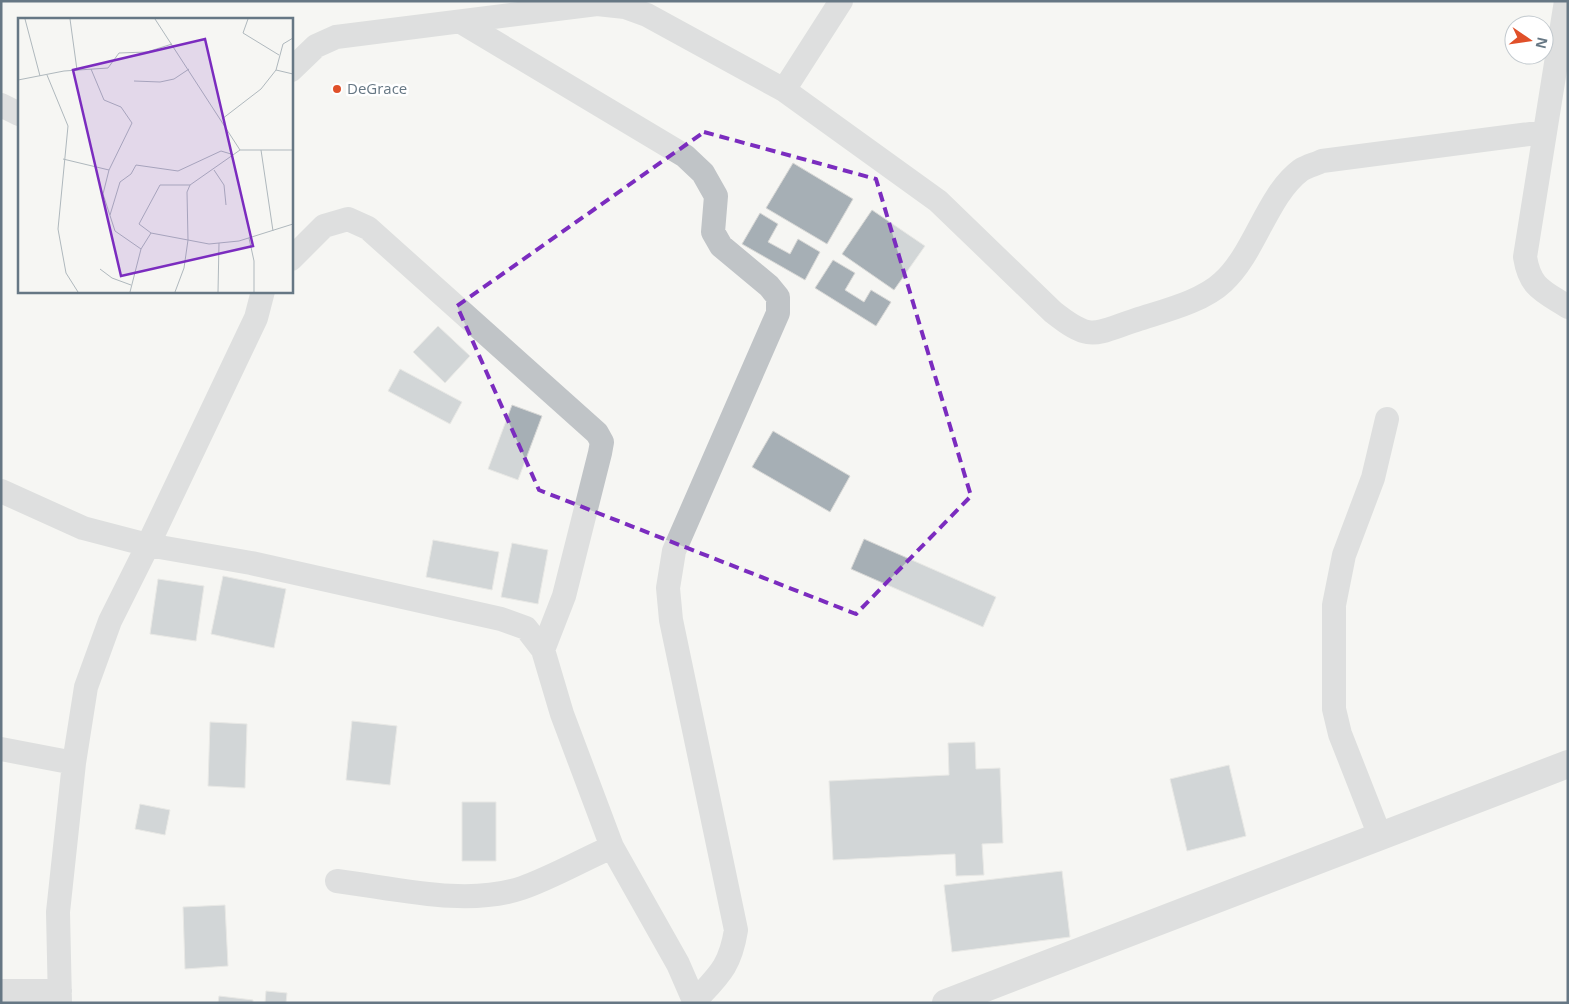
<svg xmlns="http://www.w3.org/2000/svg" width="1569" height="1004" font-family="'Open Sans',sans-serif">
<style>
.building{fill:#a6afb5;stroke:#d8d8d6}
.lines{fill:none;stroke-linecap:round;stroke-linejoin:round}
.minor{stroke:#c0c4c7;stroke-width:24}
.tertiary{stroke:#c0c4c7;stroke-width:28}
.marked{fill:none;stroke:#7b2cbf;stroke-width:4;stroke-dasharray:10 6;stroke-linejoin:round}
.poi-dot{fill:#e05029;stroke:#fff;stroke-width:2}
.labels{text-anchor:middle;stroke-width:5;stroke-linejoin:round;paint-order:stroke}
.poi-label{font-size:15px;fill:#667784;stroke:#fff;text-anchor:start}
.inset-road{fill:none;stroke:#afb8bd;stroke-width:1}
.view{fill:#7b2cbf;fill-opacity:0.15;stroke:#7b2cbf;stroke-width:2.5}
.inset-edge{fill:none;stroke:#667784;stroke-width:2.5}
</style>
<rect width="100%" height="100%" fill="#f6f6f3"/>
<path class="building" d="M 793,163 L 853,199 L 827,244 L 766,208 Z
M 872,210 L 925,246 L 894,290 L 842,254 Z
M 760,213 L 778,224 L 768,242 L 790,254 L 798,239 L 820,252 L 805,280 L 742,244 Z
M 833,260 L 855,273 L 845,290 L 864,302 L 871,290 L 891,302 L 876,326 L 815,288 Z
M 438,326 L 470,356 L 445,383 L 413,352 Z
M 400,369 L 462,402 L 450,424 L 388,391 Z
M 512,405 L 542,416 L 518,480 L 488,469 Z
M 773,431 L 850,476 L 830,512 L 752,467 Z
M 864,539 L 996,597 L 983,627 L 851,569 Z
M 433,540 L 499,552 L 492,590 L 426,577 Z
M 512,543 L 548,550 L 538,604 L 501,597 Z
M 223,576 L 286,589 L 274,648 L 211,634 Z
M 158,579 L 204,586 L 196,641 L 150,634 Z
M 352,721 L 397,726 L 390,785 L 346,780 Z
M 210,722 L 247,724 L 245,788 L 208,786 Z
M 975,742 L 976,769 L 1000,768 L 1003,843 L 982,844 L 984,875 L 956,876 L 955,854 L 833,860 L 829,781 L 949,775 L 948,743 Z
M 1229,765 L 1246,836 L 1187,851 L 1170,779 Z
M 462,802 L 496,802 L 496,861 L 462,861 Z
M 140,804 L 170,810 L 165,835 L 135,829 Z
M 1062,871 L 1070,937 L 952,952 L 944,885 Z
M 225,905 L 228,966 L 185,969 L 183,907 Z
M 266,991 L 287,993 L 286,1003 L 265,1003 Z
M 219,996 L 253,1000 L 253,1003 L 218,1003 Z"/>
<g class="lines">
<path class="minor" d="M 1566,1 L 1525,257 C 1530,288 1543,291 1568,307
M 461,22 L 685,156 L 703,173 L 716,196 L 713,232 L 721,246 L 769,286 L 778,297 L 778,313 L 674,551 L 668,588 L 671,620 L 736,930 C 730,967 719,975 695,1001
M 291,70 L 316,46 L 336,37 L 597,4 L 625,7 L 647,15 L 784,90 L 938,201 L 1053,312 C 1091,342 1093,334 1136,320 C 1163,311 1202,302 1223,282 C 1255,253 1267,195 1301,170 C 1307,166 1316,164 1322,161 L 1545,132
M 784,90 L 841,1
M 1,105 L 19,114
M 291,259 L 324,226 L 348,219 L 368,228 L 597,433 L 602,442 L 600,453 L 564,596 L 543,650
M 263,291 L 256,318 L 148,545 L 251,563 L 501,619 L 526,628 L 543,650 L 562,714 L 612,847 L 678,964 L 695,1003
M 1,491 L 83,528 L 148,545 L 110,621 L 86,687 L 74,763 L 58,912 L 60,1003
M 1,749 L 74,763
M 1380,836 L 1340,734 L 1334,709 L 1334,605 L 1344,555 L 1373,478 L 1387,419
M 337,881 C 394,888 466,907 522,888 C 553,877 582,860 612,847
M 1,991 L 60,991"/>
<path class="tertiary" d="M 946,1003 L 1568,764"/>
</g>
<path d="M0 0H1569V1004H0ZM 704,132 L 876,179 L 971,496 L 856,614 L 539,490 L 457,306 Z" fill="#f6f6f3" fill-opacity=".55" fill-rule="evenodd"/>
<path class="marked" d="M 704,132 L 876,179 L 971,496 L 856,614 L 539,490 L 457,306 Z"/>
<circle class="poi-dot" cx="337" cy="89" r="5"/>
<g class="labels">
<g class="poi-label">
<text x="347" y="94">DeGrace</text>
</g>
</g>
<g transform="translate(18 18)">
<rect width="275" height="275" fill="#f6f6f3"/>
<path class="inset-road" d="M 7,1 L 22,58M 52,1 L 59,52M 137,1 L 222,132M 230,1 L 225,15 L 261,37M 73,51 L 86,82 L 103,89 L 114,105 L 91,152 L 85,176 L 97,213 L 123,231M 258,52 L 275,56M 29,57 L 50,108 L 40,211 L 48,255 L 60,274M 0,62 L 46,53 L 90,50 L 101,35 L 129,34 L 154,26M 116,63 L 142,64 L 156,61 L 171,51M 204,101 L 243,71 L 258,52 L 265,26 L 275,20M 243,132 L 255,213M 45,141 L 91,152M 196,152 L 206,167 L 208,187M 92,197 L 102,164 L 113,156 L 118,147 L 160,153 L 203,133 L 213,136M 133,215 L 121,206 L 142,167 L 172,167M 231,220 L 236,243 L 236,274M 82,251 L 94,260 L 113,267M 112,274 L 123,231 L 133,215 L 170,222 L 169,174 L 172,167 L 222,132 L 275,132M 157,274 L 166,250 L 170,222 L 191,226 L 221,223 L 275,206M 200,274 L 201,225"/>
<path class="view" d="M 187,21 L 235,228 L 103,258 L 55,52 Z"/>
<rect width="275" height="275" class="inset-edge"/>
</g>
<rect width="1569" height="1004" fill="none" stroke="#667784" stroke-width="5"/>
<g transform="translate(1529 40) rotate(103)"><circle r="24" fill="#ffffff" stroke="#c2c9ce"/>
<path d="M0-4L9 19L0 12L-9 19Z" fill="#e05029"/>
<text y="-8" font-size="14" font-weight="bold" text-anchor="middle" fill="#667784">N</text>
</g>
</svg>
